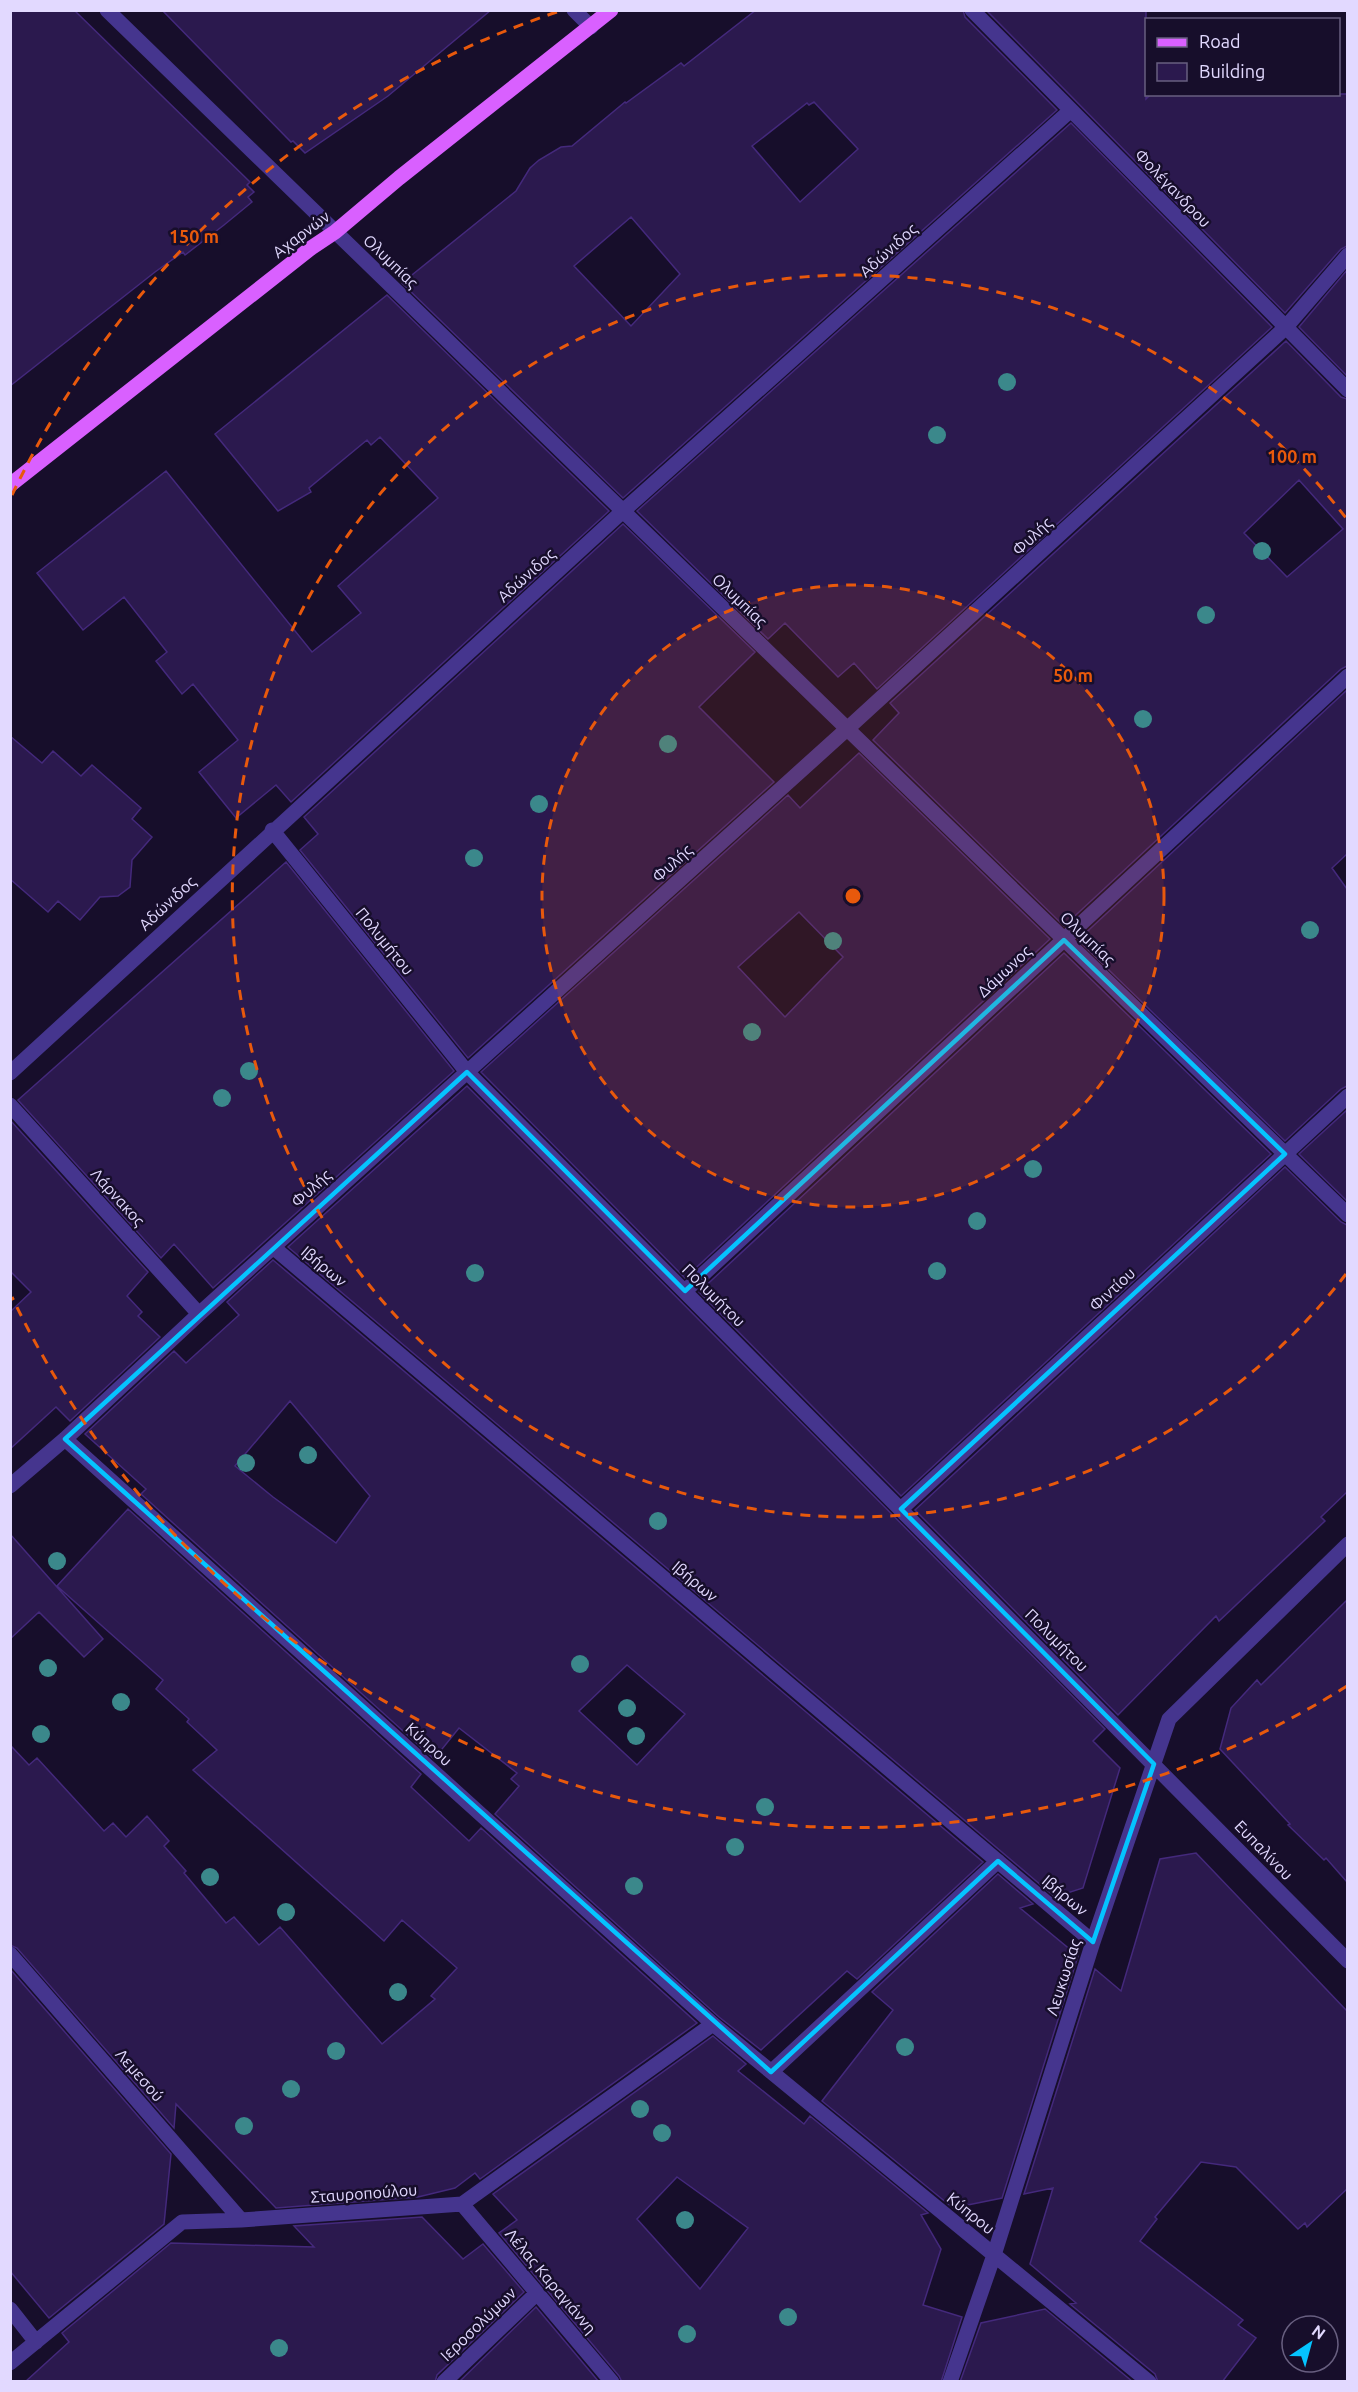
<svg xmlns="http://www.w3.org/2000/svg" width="1358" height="2392" font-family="Ubuntu,sans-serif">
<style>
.building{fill:#2b194e;stroke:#44297c;stroke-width:1.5;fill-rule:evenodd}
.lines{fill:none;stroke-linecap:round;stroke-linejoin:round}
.minor{stroke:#45358e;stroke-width:15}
.major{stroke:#d960ff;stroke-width:15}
.tree{fill:#3b888b}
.marked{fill:none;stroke:#05c4ff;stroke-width:4.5;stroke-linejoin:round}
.ring{fill:none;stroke:#e8590c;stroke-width:3;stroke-dasharray:10 8}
.labels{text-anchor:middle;stroke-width:5;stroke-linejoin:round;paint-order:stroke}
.street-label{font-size:16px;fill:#e2d9ff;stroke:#170e2b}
.centre{fill:#e8590c;stroke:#170e2b;stroke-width:3}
.ring-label{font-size:18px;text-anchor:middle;font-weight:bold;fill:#e8590c;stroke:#170e2b;stroke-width:5;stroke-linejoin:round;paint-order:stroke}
</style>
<rect width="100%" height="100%" fill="#170e2b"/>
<path class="building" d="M 10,10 L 74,10 L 250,182 L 247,185 L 254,192 L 248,197 L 252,202 L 224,225 L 185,255 L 183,252 L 155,272 L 10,386 Z
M 162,10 L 491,10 L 388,96 L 305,153 L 293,141 L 291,142 Z
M 756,10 L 963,10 L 965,17 L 1057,110 L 623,498 L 402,283 L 516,191 L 530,168 L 539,160 L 561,147 L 572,146 L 625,102 L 626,103 L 681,63 L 684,66 ZM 814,102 L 858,149 L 800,202 L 752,146 L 807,103 L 809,105 ZM 631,217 L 680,274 L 631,326 L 574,266 Z
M 986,10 L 1146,10 L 1146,99 L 1151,94 L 1347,94 L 1347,246 L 1341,249 L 1285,313 Z
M 1071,123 L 1272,327 L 877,689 L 854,663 L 838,677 L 785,623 L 768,639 L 637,511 Z
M 1347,270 L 1347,376 L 1299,327 Z
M 387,295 L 609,511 L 291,802 L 276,785 L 236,818 L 199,772 L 238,740 L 193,684 L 182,694 L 156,661 L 167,652 L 124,597 L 83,630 L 37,573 L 166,471 L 312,652 L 361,613 L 338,586 L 438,498 L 380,437 L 371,445 L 367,440 L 309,488 L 311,492 L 278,511 L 215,434 Z
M 1286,341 L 1341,397 L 1347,399 L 1347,666 L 1341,669 L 1064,926 L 873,740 L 899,713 L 890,703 ZM 1299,480 L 1343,529 L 1287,577 L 1244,533 Z
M 623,524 L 755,652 L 699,707 L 774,782 L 468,1058 L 300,850 L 318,834 L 304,817 Z
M 1347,690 L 1347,854 L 1332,868 L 1347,889 L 1347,1086 L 1341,1089 L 1285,1141 L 1078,940 Z
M 10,736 L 42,763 L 53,751 L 81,776 L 92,765 L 141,808 L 132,819 L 152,837 L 132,860 L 130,887 L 118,896 L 100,897 L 80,920 L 58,901 L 48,912 L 10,879 Z
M 859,753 L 1050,939 L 685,1278 L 481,1072 L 788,795 L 800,808 ZM 799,912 L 843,957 L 785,1017 L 738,967 Z
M 286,862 L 454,1071 L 213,1288 L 174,1244 L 161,1258 L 18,1100 Z
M 1064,953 L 1271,1154 L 901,1496 L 699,1292 Z
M 467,1086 L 1105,1729 L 1093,1741 L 1120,1768 L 1083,1888 L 1055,1897 L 288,1247 Z
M 1347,1110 L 1347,1201 L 1299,1154 Z
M 10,1120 L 148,1272 L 127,1296 L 142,1312 L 138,1316 L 160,1337 L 70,1421 L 56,1407 L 10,1449 L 10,1312 L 31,1292 L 10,1271 Z
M 1285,1167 L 1341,1222 L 1347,1225 L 1347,1492 L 1321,1517 L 1325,1521 L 1219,1621 L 1216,1616 L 1118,1715 L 915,1510 Z
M 273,1260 L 983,1862 L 857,1979 L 847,1971 L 761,2050 L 719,2017 L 495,1814 L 519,1786 L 511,1779 L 517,1773 L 459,1728 L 434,1759 L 141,1494 L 146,1489 L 85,1434 L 174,1351 L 186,1363 L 239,1315 L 227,1302 ZM 290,1401 L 370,1496 L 336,1543 L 273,1497 L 235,1466 ZM 627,1665 L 685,1714 L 637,1765 L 579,1711 Z
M 128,1509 L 421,1774 L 411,1787 L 469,1841 L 481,1828 L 697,2023 L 480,2179 L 475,2173 L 455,2188 L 418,2197 L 276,2208 L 176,2104 L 174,2128 L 17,1948 L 10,1945 L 10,1745 L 29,1765 L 37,1758 L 104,1831 L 113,1823 L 126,1837 L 147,1816 L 169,1841 L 164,1846 L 186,1871 L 184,1873 L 226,1923 L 234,1917 L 259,1945 L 280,1927 L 382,2044 L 435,1999 L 431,1996 L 457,1968 L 402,1920 L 384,1941 L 193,1770 L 217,1750 L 187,1722 L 189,1719 L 156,1689 L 163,1680 L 57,1586 Z
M 10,1534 L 103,1639 L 84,1657 L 39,1612 L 10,1639 Z
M 1347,1600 L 1347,1882 L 1326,1858 L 1324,1860 L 1288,1825 L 1290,1824 L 1220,1749 L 1231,1708 L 1257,1680 L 1261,1685 Z
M 1196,1853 L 1347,2011 L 1347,2189 L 1307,2227 L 1305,2223 L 1298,2229 L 1236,2167 L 1201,2162 L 1155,2217 L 1157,2219 L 1140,2241 L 1243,2320 L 1238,2325 L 1256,2338 L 1222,2382 L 1158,2382 L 1155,2374 L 1070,2304 L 1076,2303 L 1030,2264 L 1053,2188 L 1024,2194 L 1095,1969 L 1121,1991 L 1160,1859 Z
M 998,1874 L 1033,1904 L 1020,1908 L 1078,1956 L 1002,2198 L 953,2208 L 822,2101 L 893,2010 L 872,1992 Z
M 10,1969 L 171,2154 L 164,2224 L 49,2318 L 10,2271 Z
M 713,2036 L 746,2064 L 738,2071 L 804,2124 L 810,2116 L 928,2213 L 921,2215 L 941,2249 L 923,2305 L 962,2317 L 941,2382 L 622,2382 L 619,2376 L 499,2233 L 517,2220 L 493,2194 ZM 677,2177 L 748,2228 L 700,2289 L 637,2219 Z
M 422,2217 L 463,2259 L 483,2244 L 524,2292 L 437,2375 L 435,2382 L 25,2382 L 69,2342 L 62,2333 L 171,2243 L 314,2247 L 294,2226 Z
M 536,2307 L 599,2382 L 459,2382 Z
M 1045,2309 L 1133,2382 L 960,2382 L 981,2323 Z"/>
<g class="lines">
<path class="minor" d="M 107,10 L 1348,1215
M 574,10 L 591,27
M 972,10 L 1348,390
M 272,830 L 467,1072 L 1348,1961
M 10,1073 L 623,511 L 1071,110
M 10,1105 L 199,1314
M 273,1247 L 1093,1942
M 685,1291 L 1348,676
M 65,1439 L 713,2024 L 1149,2382
M 10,1486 L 65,1439 L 199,1314 L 847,729 L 1285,328 L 1348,255
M 901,1509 L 1348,1096
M 10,1954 L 241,2220
M 771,2072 L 998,1861
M 462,2204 L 612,2382
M 10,2309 L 36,2342
M 10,2363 L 182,2222 L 241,2220 L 462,2204 L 713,2024
M 444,2382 L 537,2293
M 950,2382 L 994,2255 L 1093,1942 L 1169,1719 L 1348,1544"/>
<path class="major" d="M 10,485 L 311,248 L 335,232 L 399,178 L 611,10"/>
</g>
<g class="tree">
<circle cx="1007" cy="382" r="9"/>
<circle cx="937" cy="435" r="9"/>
<circle cx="1262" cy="551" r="9"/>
<circle cx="1206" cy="615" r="9"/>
<circle cx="1143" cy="719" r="9"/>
<circle cx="668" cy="744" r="9"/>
<circle cx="539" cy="804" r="9"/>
<circle cx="474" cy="858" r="9"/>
<circle cx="1310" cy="930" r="9"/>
<circle cx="833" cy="941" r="9"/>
<circle cx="752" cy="1032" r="9"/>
<circle cx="249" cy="1071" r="9"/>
<circle cx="222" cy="1098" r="9"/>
<circle cx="1033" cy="1169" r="9"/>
<circle cx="977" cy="1221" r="9"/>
<circle cx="937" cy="1271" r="9"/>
<circle cx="475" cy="1273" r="9"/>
<circle cx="308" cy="1455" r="9"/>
<circle cx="246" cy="1463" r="9"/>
<circle cx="658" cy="1521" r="9"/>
<circle cx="57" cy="1561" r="9"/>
<circle cx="580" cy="1664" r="9"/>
<circle cx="48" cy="1668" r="9"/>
<circle cx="121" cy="1702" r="9"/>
<circle cx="627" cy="1708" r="9"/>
<circle cx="41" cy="1734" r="9"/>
<circle cx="636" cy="1736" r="9"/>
<circle cx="765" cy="1807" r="9"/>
<circle cx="735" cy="1847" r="9"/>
<circle cx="210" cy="1877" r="9"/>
<circle cx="634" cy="1886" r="9"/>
<circle cx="286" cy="1912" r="9"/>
<circle cx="398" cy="1992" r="9"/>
<circle cx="905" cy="2047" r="9"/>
<circle cx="336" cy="2051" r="9"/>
<circle cx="291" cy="2089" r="9"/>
<circle cx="640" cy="2109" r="9"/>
<circle cx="244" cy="2126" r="9"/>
<circle cx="662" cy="2133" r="9"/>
<circle cx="685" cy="2220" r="9"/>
<circle cx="788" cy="2317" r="9"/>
<circle cx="687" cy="2334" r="9"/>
<circle cx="279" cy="2348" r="9"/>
</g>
<path class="marked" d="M 1064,940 L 1285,1154 L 901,1509 L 1154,1764 L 1093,1942 L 998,1861 L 771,2072 L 65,1439 L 467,1072 L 685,1291 Z"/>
<circle cx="853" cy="896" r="311" fill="#e8590c" fill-opacity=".12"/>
<g class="ring">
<circle cx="853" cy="896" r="311"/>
<path d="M1346 1274A621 621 0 1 1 1346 518"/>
<path d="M1347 1686A932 932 0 0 1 12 1297M12 495A932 932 0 0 1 557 12"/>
</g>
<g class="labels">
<g class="street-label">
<text transform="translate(1173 188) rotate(46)" y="6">Φολέγανδρου</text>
<text transform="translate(301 234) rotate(-37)" y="6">Αχαρνών</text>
<text transform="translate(888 250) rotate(-42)" y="6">Αδώνιδος</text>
<text transform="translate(391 261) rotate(44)" y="6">Ολυμπίας</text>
<text transform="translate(1032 536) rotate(-43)" y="6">Φυλής</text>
<text transform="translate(526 575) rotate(-42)" y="6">Αδώνιδος</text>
<text transform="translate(740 600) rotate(44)" y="6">Ολυμπίας</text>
<text transform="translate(672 863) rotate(-42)" y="6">Φυλής</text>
<text transform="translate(167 903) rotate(-43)" y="6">Αδώνιδος</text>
<text transform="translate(1088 938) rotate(44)" y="6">Ολυμπίας</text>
<text transform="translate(385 941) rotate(51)" y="6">Πολυμήτου</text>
<text transform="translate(1004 971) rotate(-43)" y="6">Δάμωνος</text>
<text transform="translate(311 1188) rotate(-42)" y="6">Φυλής</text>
<text transform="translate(118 1197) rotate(48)" y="6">Λάρνακος</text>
<text transform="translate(324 1266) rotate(40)" y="6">Ιβήρων</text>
<text transform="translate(1112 1289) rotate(-43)" y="6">Φιντίου</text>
<text transform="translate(714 1295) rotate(45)" y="6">Πολυμήτου</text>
<text transform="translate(695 1581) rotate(40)" y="6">Ιβήρων</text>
<text transform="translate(1057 1640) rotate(45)" y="6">Πολυμήτου</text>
<text transform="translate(429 1744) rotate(42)" y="6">Κύπρου</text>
<text transform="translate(1264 1850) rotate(46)" y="6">Ευπαλίνου</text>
<text transform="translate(1065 1895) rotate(40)" y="6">Ιβήρων</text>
<text transform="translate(1063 1977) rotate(-72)" y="6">Λευκωσίας</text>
<text transform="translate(140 2075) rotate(49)" y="6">Λεμεσού</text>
<text transform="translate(364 2193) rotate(-4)" y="6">Σταυροπούλου</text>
<text transform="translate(971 2213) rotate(39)" y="6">Κύπρου</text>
<text transform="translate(551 2281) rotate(50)" y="6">Λέλας Καραγιάννη</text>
<text transform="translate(478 2324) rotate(-44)" y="6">Ιεροσολύμων</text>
</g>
</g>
<circle cx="853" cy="896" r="9" class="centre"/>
<g class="ring-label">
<text x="194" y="243">150 m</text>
<text x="1292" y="463">100 m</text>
<text x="1073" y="682">50 m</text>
</g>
<rect width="1358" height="2392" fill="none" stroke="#e2d9ff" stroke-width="24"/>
<rect x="1145" y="18" width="195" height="78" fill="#170e2b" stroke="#685f80" stroke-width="1.5"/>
<rect x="1157" y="38" width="30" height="9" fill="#d960ff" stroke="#685f80" stroke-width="1.5"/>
<text x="1199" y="48" font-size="18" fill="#e2d9ff">Road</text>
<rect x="1157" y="63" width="30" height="18" fill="#2b194e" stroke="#685f80" stroke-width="1.5"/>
<text x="1199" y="78" font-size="18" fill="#e2d9ff">Building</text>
<g transform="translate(1310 2344) rotate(36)"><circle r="28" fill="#170e2b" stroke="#685f80" stroke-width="1.5"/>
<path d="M0-4.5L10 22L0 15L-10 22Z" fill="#05c4ff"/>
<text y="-9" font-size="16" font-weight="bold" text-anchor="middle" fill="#e2d9ff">N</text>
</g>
</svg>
